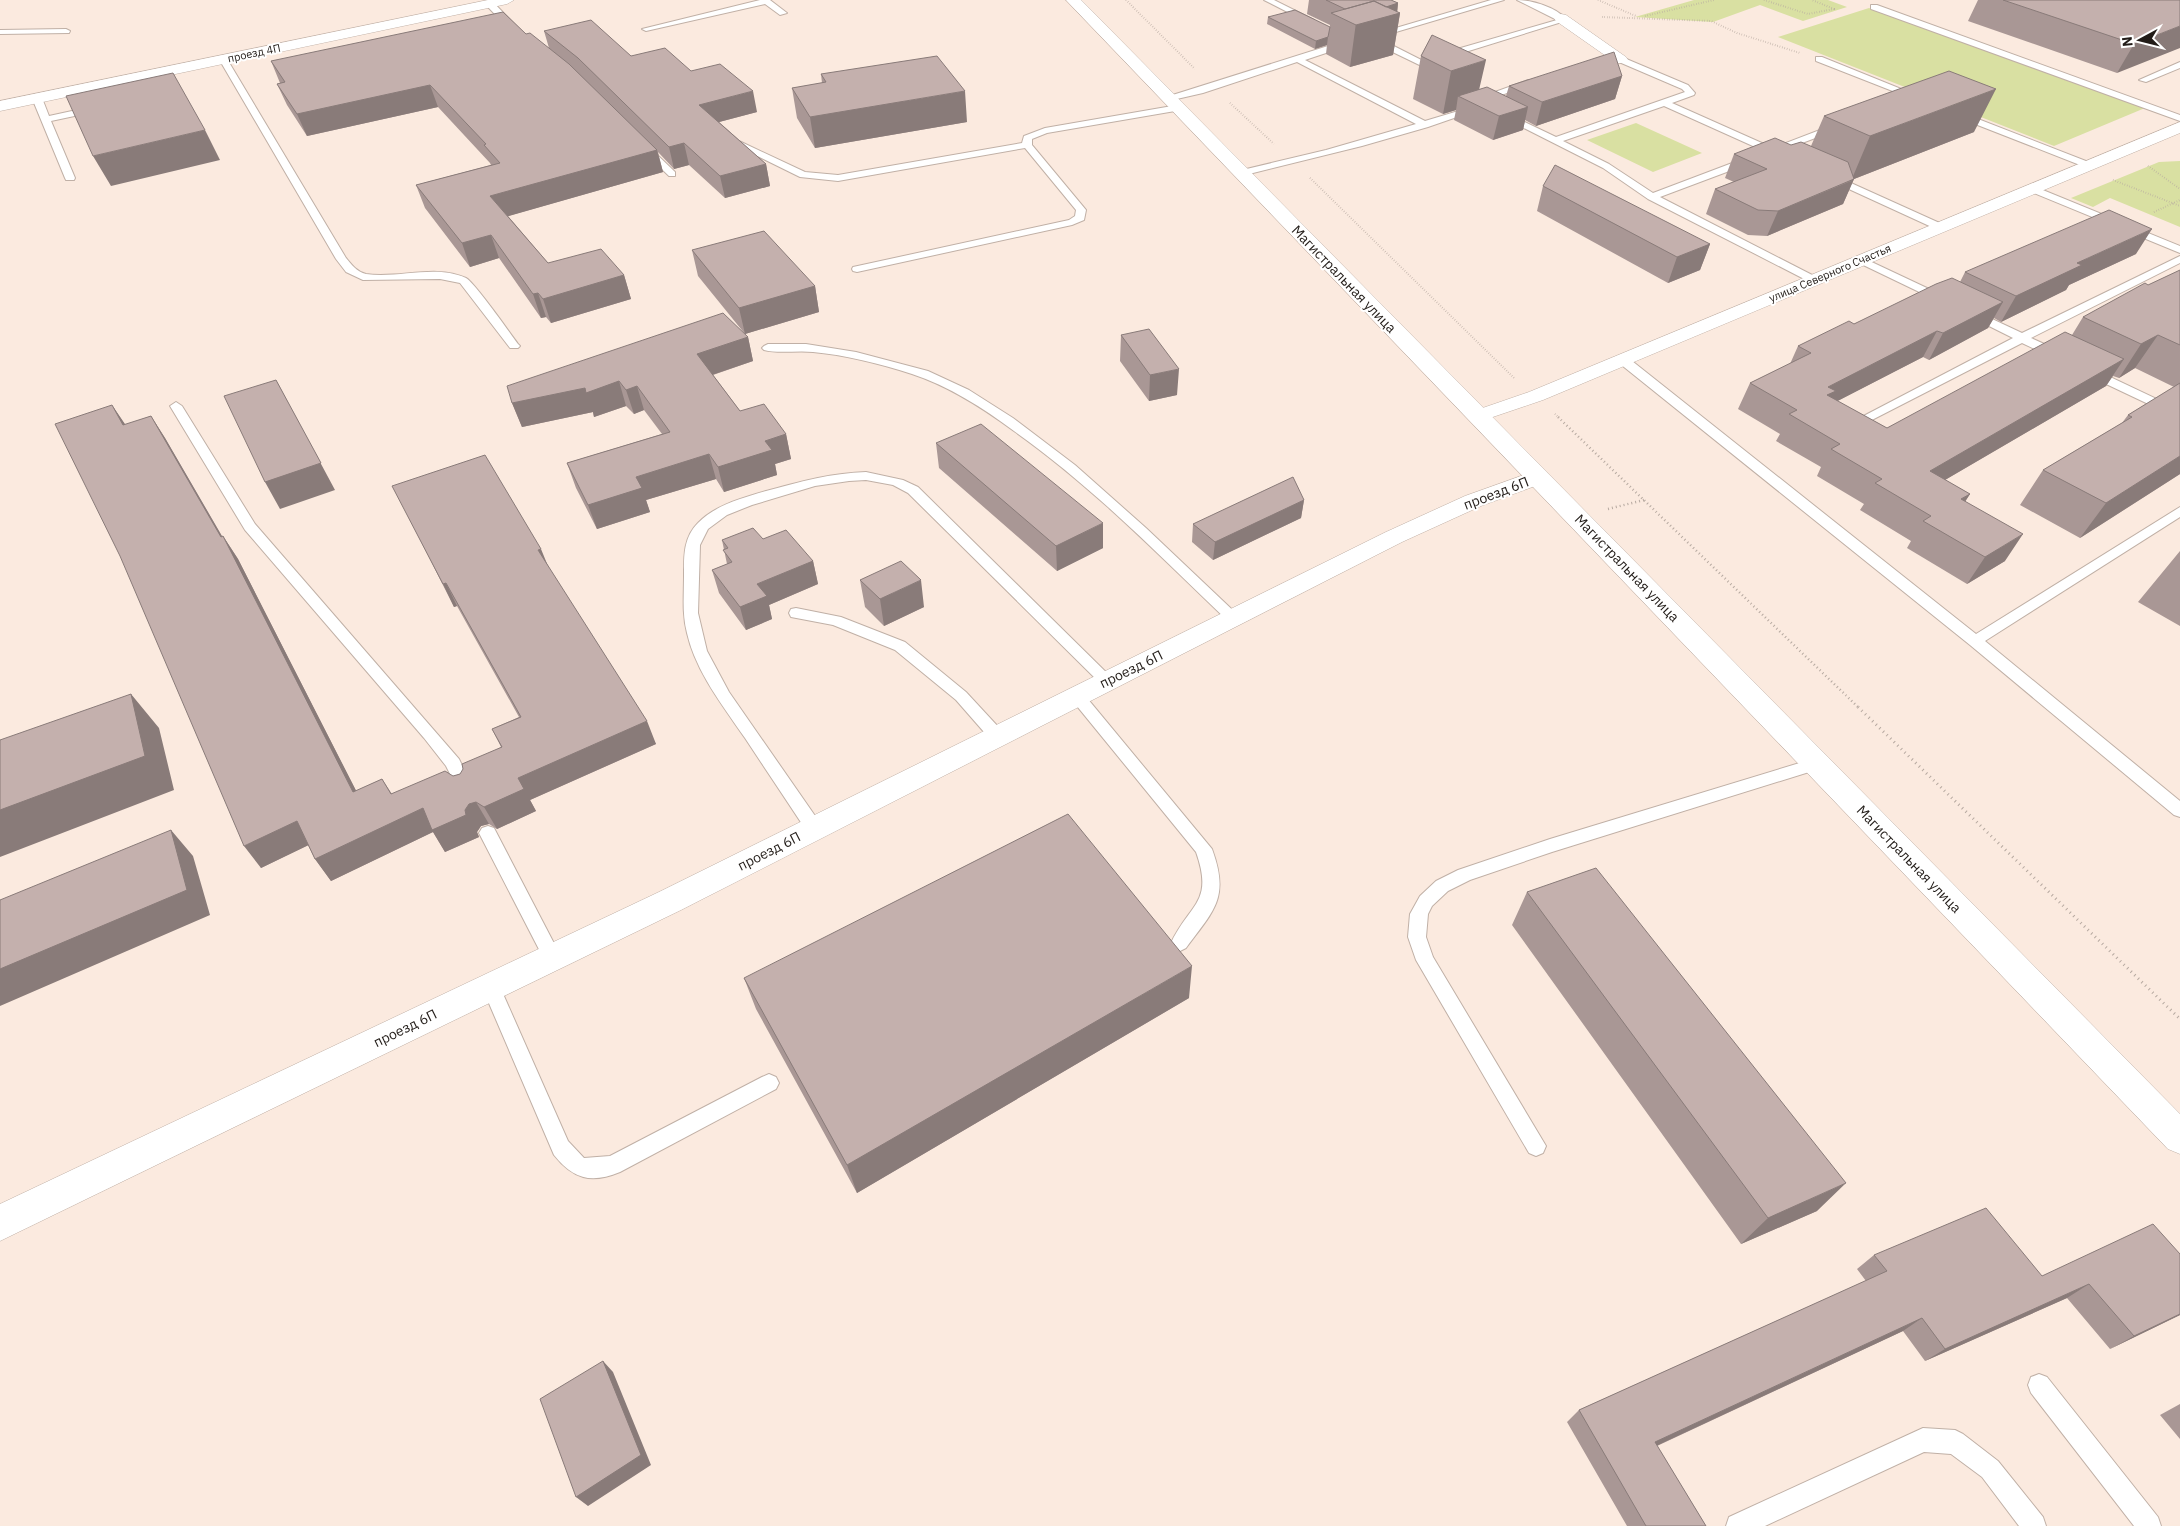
<svg xmlns="http://www.w3.org/2000/svg" width="2180" height="1526" font-family="'IBM Plex Sans',sans-serif">
<style>
.green{fill:#d9e0a2}
.lines{fill:none;stroke-linecap:round;stroke-linejoin:round}
.lane-casing{stroke:#c0b0a6;stroke-width:2}
.street-casing{stroke:#c0b0a6;stroke-width:1}
.secondary-casing{stroke:#c0b0a6;stroke-width:1}
.path-far2{stroke:#b6a9a0;stroke-width:2;stroke-dasharray:0.5 2;stroke-linecap:butt}
.path-far1{stroke:#b6a9a0;stroke-width:2.5;stroke-dasharray:1 3;stroke-linecap:butt}
.path{stroke:#b6a9a0;stroke-width:3;stroke-dasharray:1 4;stroke-linecap:butt}
.lane{fill:#fff;fill-rule:evenodd}
.street{fill:#fff;fill-rule:evenodd}
.secondary{fill:#fff;fill-rule:evenodd}
.wall{fill:#a99795}
.shaded-wall{fill:#897b79}
.building{fill:#c4b0ad;stroke:#897b79}
.labels{text-anchor:middle;stroke-width:4;stroke-linejoin:round;paint-order:stroke}
.far-street-label{font-size:11px;fill:#221c18;stroke:#fff}
.street-label{font-size:14px;fill:#221c18;stroke:#fff}
</style>
<rect width="100%" height="100%" fill="#fbeadf"/>
<path class="green" d="M 1694,0 L 1828,0 L 1847,7 L 1803,21 L 1760,5 L 1713,22 L 1635,17 Z
M 1869,8 L 2145,108 L 2054,146 L 1778,37 Z
M 1636,123 L 1702,153 L 1653,172 L 1587,140 Z
M 2180,161 L 2180,227 L 2110,198 L 2093,207 L 2071,198 L 2159,162 Z"/>
<g class="lines">
<defs>
<path id="lane" d="M 760,0 L 770,0 L 787,13 L 780,15 L 765,4 L 646,31 L 642,29 Z
M 1264,0 L 1274,0 L 1314,20 L 1307,22 Z
M 1491,0 L 1504,0 L 1379,37 L 1372,35 Z
M 1517,0 C 1532,0 1555,7 1565,18 L 1565,21 L 1446,58 L 1440,58 L 1440,54 L 1557,20 Z
M 487,2 L 493,2 L 517,27 L 517,31 L 511,31 L 487,6 Z
M 1871,5 L 1877,5 L 2180,115 L 2180,121 L 1871,9 Z
M 66,29 L 70,31 L 69,33 L 0,34 L 0,30 Z
M 1372,38 L 1378,38 L 1443,71 L 1436,73 L 1372,42 Z
M 1347,40 L 1351,43 L 1350,45 L 1305,60 L 1425,121 L 1475,106 L 1480,109 L 1428,127 L 1362,146 L 1241,176 L 1236,173 L 1238,171 L 1326,150 L 1416,124 L 1297,62 L 1203,93 L 1168,101 L 1163,98 Z
M 1607,55 L 1624,58 L 1688,85 L 1695,93 L 1694,95 L 1672,103 L 1773,148 L 1833,125 L 1839,125 L 1839,129 L 1781,151 L 1780,155 L 1772,155 L 1660,197 L 1818,278 L 1820,280 L 1818,282 L 1810,282 L 1648,199 L 1603,168 L 1500,116 L 1502,114 L 1508,114 L 1556,137 L 1685,92 L 1682,89 L 1619,62 L 1604,60 L 1603,58 ZM 1664,106 L 1764,151 L 1653,193 L 1609,164 L 1563,141 Z
M 220,57 L 227,59 L 346,258 C 351,264 357,272 366,274 C 398,279 435,264 466,278 C 474,282 510,333 518,344 L 520,346 L 518,348 L 510,348 L 460,283 L 440,279 L 363,280 L 346,272 L 336,259 L 219,59 Z
M 1816,57 L 1822,57 L 1921,97 L 1916,100 L 1913,99 L 1816,61 Z
M 2180,62 L 2180,68 L 2146,82 L 2139,80 Z
M 1528,80 L 1531,81 L 1531,85 L 1489,99 L 1484,96 Z
M 37,95 L 42,98 L 49,116 L 95,106 L 100,109 L 98,111 L 51,121 L 75,178 L 74,180 L 66,180 L 65,178 L 32,98 Z
M 1178,105 L 1181,106 L 1181,110 L 1047,133 L 1032,139 L 1032,145 L 1086,210 L 1084,220 L 1072,225 L 857,272 L 853,271 L 852,269 L 853,267 L 1069,220 L 1075,216 L 1076,210 L 1025,148 L 838,181 L 800,177 L 731,143 L 733,141 L 739,141 L 805,172 L 838,175 L 1022,143 L 1024,136 L 1045,128 Z
M 1960,112 L 2091,163 L 2093,165 L 2088,168 L 2085,167 L 1957,117 L 1957,113 Z
M 645,145 L 648,146 L 675,172 L 675,176 L 669,176 L 642,150 L 640,148 Z
M 1831,174 L 1944,225 L 1945,227 L 1944,229 L 1936,229 L 1827,179 L 1826,177 Z
M 2033,186 L 2180,246 L 2180,253 L 2029,191 L 2029,187 Z
M 2180,256 L 2180,263 L 2031,338 L 2062,352 L 2064,355 L 2062,358 L 2054,358 L 2022,343 L 1864,424 L 1856,424 L 1854,421 L 2013,338 L 1967,315 L 1965,313 L 1967,311 L 1975,311 L 2022,333 Z
M 1861,257 L 1946,297 L 1948,299 L 1946,301 L 1938,301 L 1857,262 L 1856,260 Z
M 768,344 L 806,344 L 856,352 L 928,371 L 969,390 L 1013,418 L 1075,465 L 1146,528 L 1241,618 L 1239,622 L 1229,622 C 1160,556 1092,486 1014,431 C 983,408 949,386 912,374 C 881,364 846,355 813,352 C 797,350 779,354 764,350 L 762,348 L 764,346 Z
M 1623,356 L 1627,357 L 1976,634 L 2180,507 L 2180,517 L 1985,641 L 2180,801 L 2180,817 L 2174,815 L 1970,645 L 1619,363 L 1617,360 Z
M 2089,367 L 2180,410 L 2180,419 L 2085,374 L 2083,371 L 2085,368 Z
M 176,402 L 182,406 L 255,524 L 459,759 L 474,790 L 472,794 L 466,796 L 460,794 L 446,766 L 424,738 L 245,530 L 170,406 Z
M 866,472 L 903,480 L 918,487 L 1115,681 L 1112,685 L 1107,686 L 1102,685 L 908,493 L 893,485 L 866,480 L 849,481 L 815,486 L 752,505 L 727,515 L 708,529 L 700,545 L 698,613 L 707,651 L 729,692 L 820,823 L 822,828 L 820,833 L 814,835 L 808,833 C 787,801 766,770 745,738 C 723,706 696,672 687,633 C 682,614 684,596 684,576 C 684,557 683,538 698,523 C 715,505 743,498 766,491 C 799,482 831,473 866,472 Z
M 796,608 L 841,617 L 905,642 L 966,692 L 1003,732 L 1005,736 L 1003,740 L 997,742 L 991,740 L 956,700 L 895,650 L 833,625 L 791,617 L 789,613 L 791,609 Z
M 1077,690 L 1082,692 L 1212,849 C 1230,898 1214,910 1186,948 L 1180,951 L 1174,948 L 1171,943 C 1190,903 1214,903 1196,852 L 1072,700 L 1069,696 L 1072,692 Z
M 1816,758 L 1822,760 L 1824,764 L 1822,768 L 1552,852 L 1470,880 L 1448,891 L 1432,906 L 1428,914 L 1426,937 L 1433,957 L 1546,1146 L 1543,1153 L 1536,1156 L 1529,1153 L 1416,960 L 1408,937 L 1410,914 L 1420,896 L 1436,881 L 1458,870 L 1550,839 Z
M 488,826 L 494,828 L 558,951 L 561,957 L 558,963 L 552,965 L 546,963 L 479,833 L 482,828 Z
M 491,979 L 498,981 L 500,987 L 568,1141 L 584,1158 L 610,1156 L 762,1077 L 769,1074 L 776,1077 L 779,1083 L 776,1089 L 620,1172 C 591,1184 573,1179 554,1155 L 482,987 L 484,981 Z
M 2039,1374 L 2047,1377 L 2158,1517 L 2161,1526 L 2134,1526 L 2031,1393 L 2028,1385 L 2031,1377 Z
M 1923,1428 L 1955,1430 L 1963,1434 L 1998,1461 L 2043,1517 L 2046,1526 L 2019,1526 L 1982,1477 L 1951,1454 L 1924,1452 L 1765,1526 L 1726,1526 L 1729,1517 Z"/>
<path id="street" d="M 488,0 L 514,0 L 507,4 L 0,111 L 0,101 Z
M 1561,14 L 1566,15 L 1626,57 L 1628,60 L 1626,63 L 1616,63 L 1556,21 L 1554,18 Z
M 2180,122 L 2180,133 L 1543,400 L 1478,422 L 1471,420 L 1467,416 L 1471,412 L 1529,392 Z
M 1538,470 L 1546,472 L 1549,477 L 1546,482 L 1481,506 L 1402,542 L 681,910 L 0,1241 L 0,1204 L 659,892 L 1386,532 L 1465,496 Z"/>
<path id="secondary" d="M 1066,0 L 1081,0 L 2180,1114 L 2180,1154 L 2168,1149 Z"/>
</defs>
<use href="#lane" class="lane-casing"/>
<use href="#street" class="street-casing"/>
<use href="#secondary" class="secondary-casing"/>
<path class="path-far2" d="M 1126,0 L 1195,69
M 1598,0 L 1636,16
M 1764,0 L 1808,14 L 1834,9 L 1812,0
M 1645,16 L 1714,0
M 1602,17 L 1711,21 L 1737,33 L 1800,53
M 1230,103 L 1274,144
M 2148,166 L 2180,189
M 1310,178 L 1514,378
M 2113,180 L 2180,206
M 2154,212 L 2180,200
M 1555,414 L 1559,418"/>
<path class="path-far1" d="M 1558,417 L 1859,708
M 1608,509 L 1644,500"/>
<path class="path" d="M 1858,707 L 2180,1019"/>
<use href="#lane" class="lane"/>
<use href="#street" class="street"/>
<use href="#secondary" class="secondary"/>
</g>
<path class="wall" d="M 1309,0 L 1391,0 L 1398,3 L 1397,12 L 1400,13 L 1393,55 L 1350,67 L 1326,54 L 1327,45 L 1315,49 L 1267,24 L 1268,17 L 1330,27 L 1330,25 L 1307,14 Z
M 1978,0 L 2180,0 L 2117,73 L 1968,21 Z
M 544,31 L 631,56 L 691,71 L 757,112 L 719,122 L 766,164 L 770,186 L 725,198 L 689,165 L 674,169 L 658,152 L 663,172 L 508,216 L 548,263 L 624,275 L 631,299 L 551,323 L 546,317 L 541,318 L 499,258 L 470,267 L 425,208 L 416,185 L 491,165 L 490,163 L 438,107 L 307,136 L 287,105 L 277,84 L 280,83 L 271,61 L 526,34 L 549,48 Z
M 1432,35 L 1479,89 L 1506,96 L 1509,86 L 1622,76 L 1615,99 L 1536,126 L 1525,120 L 1523,130 L 1493,140 L 1454,120 L 1456,110 L 1443,114 L 1413,99 L 1421,56 Z
M 821,74 L 967,122 L 815,148 L 797,118 L 792,88 L 822,83 Z
M 1824,116 L 1974,132 L 1854,179 L 1843,204 L 1767,236 L 1748,235 L 1706,214 L 1715,189 L 1734,182 L 1725,178 L 1734,154 L 1791,145 L 1811,146 Z
M 1543,186 L 1710,244 L 1700,270 L 1668,283 L 1537,211 Z
M 692,250 L 815,286 L 819,312 L 745,334 L 698,276 Z
M 2136,254 L 2069,285 L 2066,290 L 2001,322 L 1994,318 L 1988,328 L 1929,360 L 1923,357 L 1837,401 L 1887,428 L 2072,335 L 2083,317 L 2180,270 L 2180,474 L 2080,538 L 2020,505 L 2043,470 L 2122,423 L 2128,415 L 2174,387 L 2135,368 L 2119,378 L 2113,376 L 2106,386 L 1945,480 L 1970,494 L 1965,501 L 2005,561 L 1967,584 L 1907,548 L 1911,541 L 1860,510 L 1864,504 L 1817,476 L 1821,467 L 1776,441 L 1780,434 L 1738,409 L 1750,383 L 1790,364 L 1798,346 L 1960,282 L 1965,272 Z
M 1121,335 L 1177,395 L 1149,401 L 1120,361 Z
M 748,337 L 753,361 L 713,375 L 740,411 L 786,434 L 791,459 L 775,464 L 777,475 L 724,492 L 716,479 L 646,500 L 650,512 L 597,529 L 576,488 L 567,463 L 662,434 L 644,410 L 634,414 L 626,406 L 594,417 L 593,412 L 522,427 L 512,403 Z
M 112,405 L 125,425 L 151,416 L 165,438 L 222,536 L 223,536 L 238,559 L 356,791 L 382,779 L 392,794 L 460,774 L 501,747 L 492,729 L 519,717 L 457,606 L 454,607 L 404,508 L 547,565 L 656,744 L 530,800 L 536,811 L 497,829 L 489,824 L 481,826 L 477,832 L 479,837 L 445,852 L 433,832 L 331,881 L 315,859 L 308,845 L 261,868 Z
M 936,443 L 1103,548 L 1057,571 L 939,468 Z
M 1304,500 L 1301,518 L 1213,560 L 1192,542 L 1193,524 Z
M 763,539 L 813,561 L 818,584 L 769,605 L 772,619 L 746,630 L 719,593 L 712,570 L 727,564 L 722,540 Z
M 2180,551 L 2180,626 L 2138,602 Z
M 860,580 L 924,607 L 884,626 L 865,607 Z
M 1527,892 L 1817,1211 L 1741,1244 L 1512,925 Z
M 744,978 L 1189,998 L 857,1193 L 756,1009 Z
M 2180,1254 L 2180,1315 L 2110,1349 L 2067,1298 L 1925,1361 L 1903,1331 L 1657,1446 L 1706,1526 L 1627,1526 L 1567,1422 L 1579,1410 L 1866,1281 L 1857,1269 L 1874,1255 L 2042,1276 Z
M 2180,1404 L 2180,1439 L 2160,1415 Z"/>
<path class="shaded-wall" d="M 1398,3 L 1397,14 L 1400,13 L 1393,55 L 1350,67 L 1357,15 Z
M 2180,26 L 2180,48 L 2117,73 L 2134,44 Z
M 1328,37 L 1327,45 L 1315,49 L 1316,41 Z
M 1486,60 L 1476,103 L 1458,96 L 1456,110 L 1443,114 L 1451,71 Z
M 1622,76 L 1615,99 L 1536,126 L 1542,102 Z
M 430,85 L 438,107 L 307,136 L 297,114 Z
M 1996,89 L 1974,132 L 1854,179 L 1843,204 L 1767,236 L 1778,211 L 1851,181 L 1870,136 Z
M 753,91 L 757,112 L 704,126 L 699,105 Z
M 965,91 L 967,122 L 815,148 L 810,117 Z
M 1528,107 L 1523,130 L 1493,140 L 1499,116 Z
M 205,130 L 220,160 L 111,186 L 93,156 Z
M 684,143 L 689,165 L 674,169 L 669,147 Z
M 657,150 L 663,172 L 498,219 L 490,196 Z
M 766,164 L 770,186 L 725,198 L 720,176 Z
M 2152,229 L 2136,254 L 2069,285 L 2066,290 L 2001,322 L 2016,296 L 2077,263 Z
M 491,235 L 499,258 L 470,267 L 462,243 Z
M 1710,244 L 1700,270 L 1668,283 L 1677,257 Z
M 624,275 L 631,299 L 551,323 L 543,299 Z
M 815,286 L 819,312 L 745,334 L 739,308 Z
M 538,293 L 546,317 L 541,318 L 533,294 Z
M 2003,302 L 1988,328 L 1929,360 L 1943,333 Z
M 1937,331 L 1923,357 L 1828,406 L 1822,417 L 1828,387 Z
M 2158,335 L 2135,368 L 2119,378 L 2141,344 Z
M 748,337 L 753,361 L 703,378 L 697,354 Z
M 2124,359 L 2106,386 L 1914,498 L 1930,471 Z
M 1179,369 L 1177,395 L 1149,401 L 1150,375 Z
M 276,380 L 335,490 L 280,509 L 265,482 Z
M 619,381 L 626,406 L 594,417 L 593,412 L 522,427 L 512,403 Z
M 637,386 L 644,410 L 634,414 L 626,390 Z
M 112,405 L 127,427 L 123,425 Z
M 151,416 L 165,438 L 231,552 L 223,536 L 238,559 L 368,814 L 353,792 L 221,537 Z
M 786,434 L 791,459 L 775,464 L 777,475 L 724,492 L 718,467 L 765,441 Z
M 709,454 L 716,479 L 646,500 L 650,512 L 597,529 L 588,505 L 636,477 Z
M 2180,456 L 2180,474 L 2080,538 L 2106,503 Z
M 1970,494 L 1953,521 L 1961,499 Z
M 1304,500 L 1301,518 L 1213,560 L 1215,542 Z
M 1103,523 L 1103,548 L 1057,571 L 1056,546 Z
M 2023,534 L 2005,561 L 1967,584 L 1985,557 Z
M 541,549 L 550,571 L 538,550 Z
M 813,561 L 818,584 L 769,605 L 772,619 L 746,630 L 740,607 L 757,584 Z
M 921,580 L 924,607 L 884,626 L 880,599 Z
M 446,583 L 457,606 L 454,607 L 443,584 Z
M 131,694 L 159,728 L 174,790 L 0,857 L 0,810 Z
M 647,721 L 656,744 L 530,800 L 536,811 L 497,829 L 484,807 L 518,778 Z
M 476,802 L 489,824 L 481,826 L 477,832 L 479,837 L 445,852 L 433,832 L 331,881 L 315,859 L 423,808 L 465,810 L 469,804 Z
M 297,821 L 313,843 L 261,868 L 244,846 Z
M 171,830 L 193,856 L 210,915 L 0,1006 L 0,969 Z
M 1192,966 L 1189,998 L 857,1193 L 847,1165 Z
M 1846,1183 L 1817,1211 L 1741,1244 L 1768,1218 Z
M 2089,1284 L 2067,1298 L 1925,1361 L 1945,1349 Z
M 2180,1314 L 2180,1315 L 2110,1349 L 2134,1336 Z
M 1922,1318 L 1903,1331 L 1641,1453 L 1655,1442 Z
M 603,1361 L 613,1372 L 651,1465 L 588,1506 L 576,1497 Z"/>
<path class="building" d="M 1326,0 L 1391,0 L 1398,3 L 1386,7 L 1374,1 L 1345,9 Z
M 2003,0 L 2180,0 L 2180,26 L 2134,44 Z
M 1374,1 L 1400,13 L 1356,25 L 1331,13 Z
M 1295,10 L 1330,27 L 1328,37 L 1316,41 L 1268,17 Z
M 503,12 L 526,34 L 530,33 L 569,64 L 657,150 L 490,196 L 548,263 L 601,249 L 624,275 L 543,299 L 538,293 L 533,294 L 491,235 L 462,243 L 416,185 L 500,163 L 484,145 L 486,144 L 430,85 L 297,114 L 277,84 L 285,82 L 271,61 Z
M 591,20 L 631,56 L 665,48 L 691,71 L 720,64 L 753,91 L 699,105 L 766,164 L 720,176 L 684,143 L 669,147 L 578,58 L 544,31 Z
M 1432,35 L 1486,60 L 1451,71 L 1421,56 Z
M 1614,52 L 1622,76 L 1542,102 L 1509,86 Z
M 937,56 L 965,91 L 810,117 L 792,88 L 826,82 L 821,74 Z
M 1949,71 L 1996,89 L 1870,136 L 1824,116 Z
M 173,73 L 205,130 L 93,156 L 66,96 Z
M 1487,87 L 1528,107 L 1499,116 L 1458,96 Z
M 1775,138 L 1791,145 L 1801,142 L 1848,162 L 1854,179 L 1778,211 L 1758,210 L 1715,189 L 1767,169 L 1734,154 Z
M 1555,165 L 1710,244 L 1677,257 L 1543,186 Z
M 2109,210 L 2152,229 L 2077,263 L 2082,265 L 2016,296 L 1965,272 Z
M 764,231 L 815,286 L 739,308 L 692,250 Z
M 2180,270 L 2180,345 L 2158,335 L 2141,344 L 2083,317 L 2145,283 L 2148,285 Z
M 1952,278 L 2003,302 L 1943,333 L 1937,331 L 1828,387 L 1836,391 L 1827,395 L 1887,428 L 2065,332 L 2124,359 L 1930,471 L 1970,494 L 1961,499 L 2023,534 L 1985,557 L 1923,521 L 1931,516 L 1875,483 L 1882,479 L 1831,449 L 1840,444 L 1789,414 L 1797,410 L 1750,383 L 1811,353 L 1798,346 L 1849,321 L 1854,324 L 1936,284 Z
M 723,313 L 748,337 L 697,354 L 740,411 L 764,404 L 786,434 L 765,441 L 772,450 L 718,467 L 709,454 L 636,477 L 642,488 L 588,505 L 567,463 L 670,432 L 637,386 L 626,390 L 619,381 L 586,393 L 585,388 L 512,403 L 507,386 Z
M 1149,329 L 1179,369 L 1150,375 L 1121,335 Z
M 276,380 L 321,463 L 265,482 L 224,396 Z
M 2180,383 L 2180,456 L 2106,503 L 2043,470 L 2132,417 L 2128,415 Z
M 112,405 L 123,425 L 151,416 L 221,537 L 223,536 L 353,792 L 382,779 L 391,794 L 445,771 L 453,776 L 460,774 L 463,769 L 462,764 L 502,747 L 492,729 L 521,717 L 446,583 L 443,584 L 392,486 L 485,455 L 541,549 L 538,550 L 647,721 L 518,778 L 524,789 L 484,807 L 476,802 L 469,804 L 465,810 L 466,815 L 432,830 L 423,808 L 315,859 L 297,821 L 244,846 L 120,556 L 55,424 Z
M 981,424 L 1103,523 L 1056,546 L 936,443 Z
M 1293,477 L 1304,500 L 1215,542 L 1193,524 Z
M 753,528 L 763,539 L 786,530 L 813,561 L 757,584 L 767,596 L 740,607 L 712,570 L 732,562 L 723,550 L 728,548 L 722,540 Z
M 901,561 L 921,580 L 880,599 L 860,580 Z
M 131,694 L 145,756 L 0,810 L 0,740 Z
M 1068,814 L 1192,966 L 847,1165 L 744,978 Z
M 171,830 L 187,890 L 0,969 L 0,900 Z
M 1596,868 L 1846,1183 L 1768,1218 L 1527,892 Z
M 1986,1208 L 2042,1276 L 2153,1224 L 2180,1254 L 2180,1314 L 2134,1336 L 2089,1284 L 1945,1349 L 1922,1318 L 1655,1442 L 1706,1526 L 1646,1526 L 1579,1410 L 1887,1271 L 1874,1255 Z
M 603,1361 L 641,1455 L 576,1497 L 540,1399 Z"/>
<g class="labels">
<g class="far-street-label">
<text transform="translate(254 53) rotate(-12)" y="4">проезд 4П</text>
<text transform="translate(1830 273) rotate(-23)" y="4">улица Северного Счастья</text>
</g>
<g class="street-label">
<text transform="translate(1344 279) rotate(46)" y="5">Магистральная улица</text>
<text transform="translate(1496 493) rotate(-21)" y="5">проезд 6П</text>
<text transform="translate(1627 568) rotate(46)" y="5">Магистральная улица</text>
<text transform="translate(1131 669) rotate(-26)" y="5">проезд 6П</text>
<text transform="translate(769 851) rotate(-27)" y="5">проезд 6П</text>
<text transform="translate(1909 859) rotate(46)" y="5">Магистральная улица</text>
<text transform="translate(405 1028) rotate(-26)" y="5">проезд 6П</text>
</g>
</g>
<g transform="translate(2140 40) rotate(263)" stroke="#ffffff" stroke-width="4" paint-order="stroke">
<path d="M0-4L9 19L0 12L-9 19Z" fill="#221c18"/>
<text y="-8" font-size="14" font-weight="bold" text-anchor="middle" fill="#221c18">N</text>
</g>
</svg>
